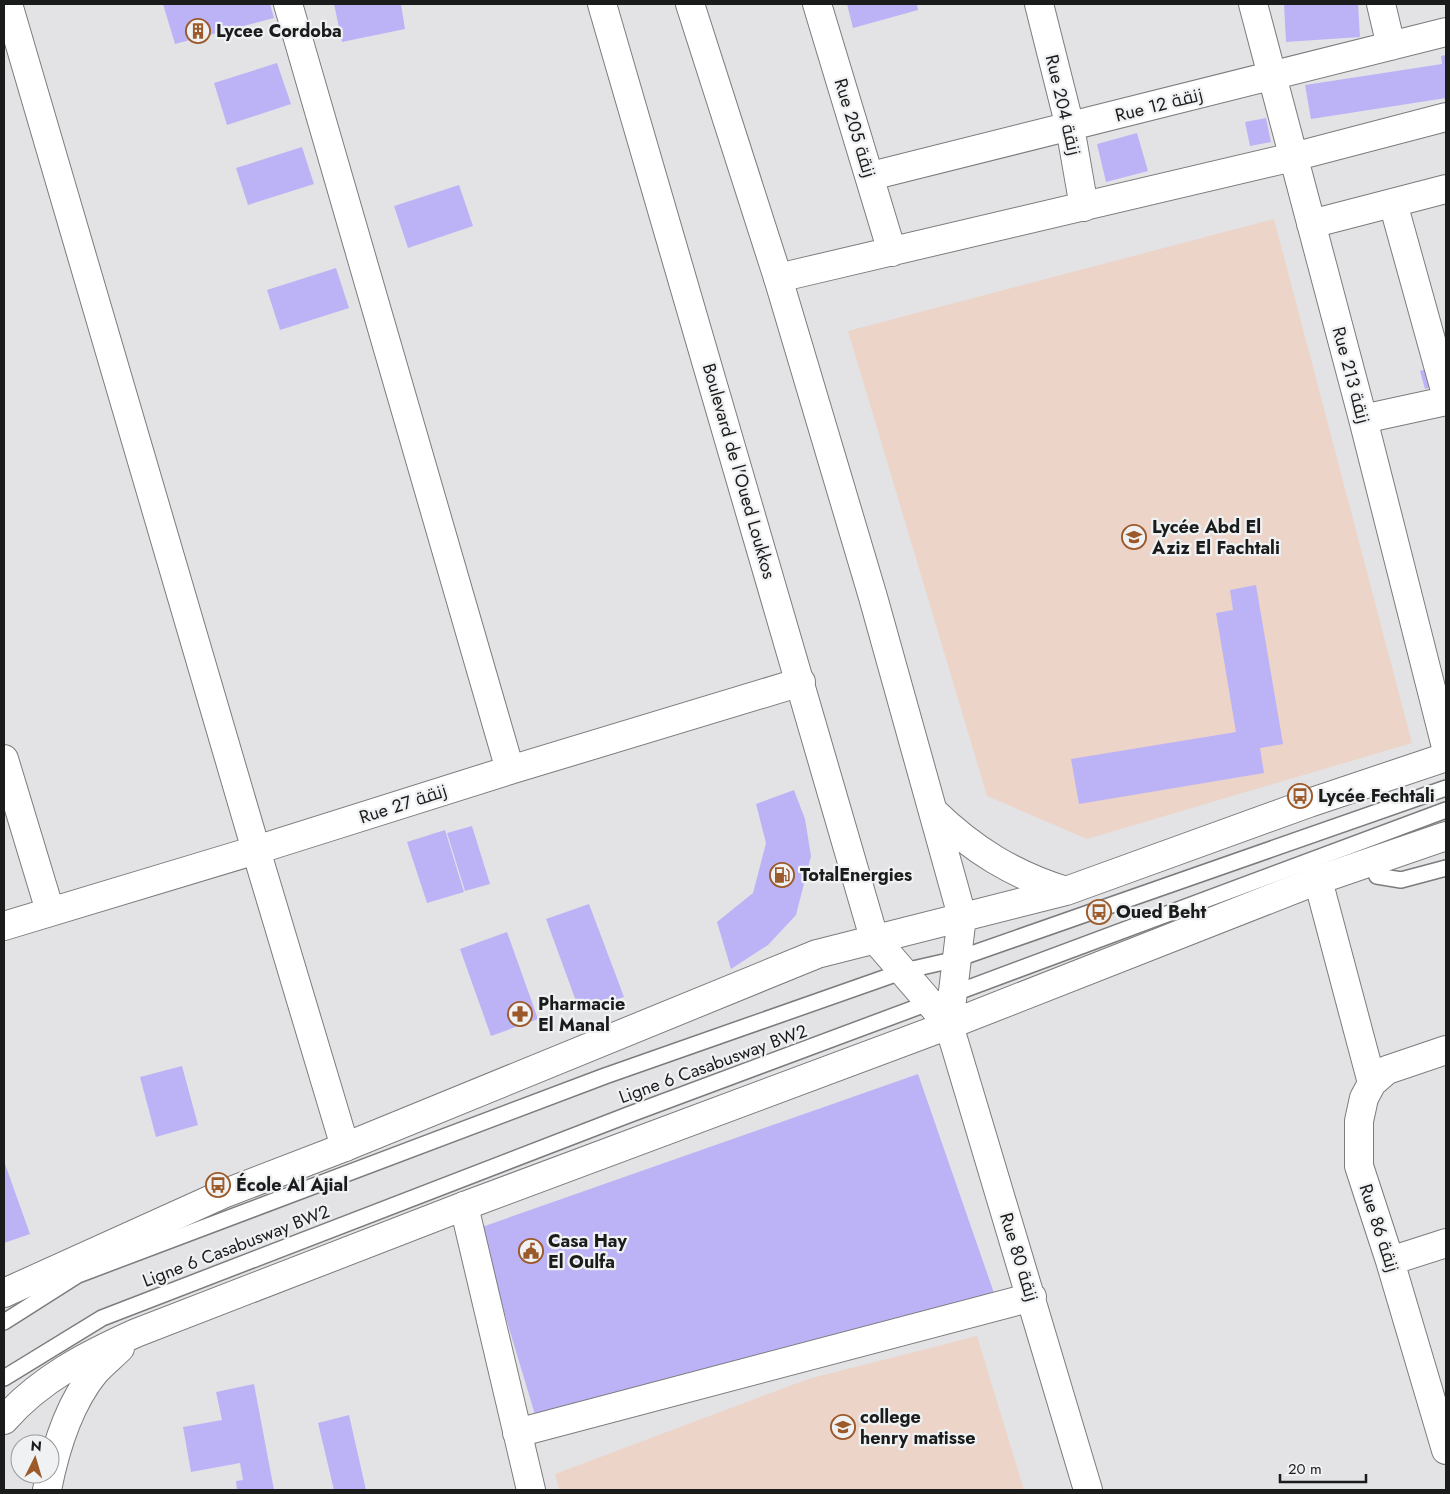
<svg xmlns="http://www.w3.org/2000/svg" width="1450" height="1494" font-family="Jost,Cairo,sans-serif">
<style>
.education{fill:#ecd4c9}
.building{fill:#bcb3f7}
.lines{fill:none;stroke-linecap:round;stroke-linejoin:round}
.lane-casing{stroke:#7c7c7e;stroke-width:18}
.street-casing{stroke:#7c7c7e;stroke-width:30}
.secondary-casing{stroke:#7c7c7e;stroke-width:30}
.lane{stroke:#fff;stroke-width:15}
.street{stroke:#fff;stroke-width:28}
.secondary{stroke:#fff;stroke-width:28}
.labels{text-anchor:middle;stroke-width:4.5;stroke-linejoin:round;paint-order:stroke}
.poi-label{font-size:18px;font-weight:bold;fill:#1a1b1b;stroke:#f0f1f3;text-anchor:start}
.street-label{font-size:18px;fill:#1a1b1b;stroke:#f0f1f3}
</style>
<rect width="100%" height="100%" fill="#e3e3e5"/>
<path class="education" d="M 1274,219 L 1412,743 L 1087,839 L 987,796 L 848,331 Z
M 977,1336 L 1024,1490 L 559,1490 L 555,1474 L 808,1379 Z"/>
<path class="building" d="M 163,4 L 270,4 L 274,18 L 175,44 Z
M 334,4 L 401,4 L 405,29 L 342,42 Z
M 847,4 L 917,4 L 918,10 L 853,28 Z
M 1284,4 L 1358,4 L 1360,37 L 1286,42 Z
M 1446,55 L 1446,98 L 1311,119 L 1305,85 L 1442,64 L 1441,56 Z
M 277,63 L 291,104 L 227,125 L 214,83 Z
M 1266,118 L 1271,142 L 1250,146 L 1245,122 Z
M 1137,133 L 1148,171 L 1106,182 L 1097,144 Z
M 302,147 L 314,184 L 248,205 L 236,168 Z
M 459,185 L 473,226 L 408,248 L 394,206 Z
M 336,268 L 349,308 L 280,330 L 267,290 Z
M 1434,367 L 1439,385 L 1425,389 L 1420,371 Z
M 1256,585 L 1283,744 L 1260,748 L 1264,773 L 1079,804 L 1071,759 L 1236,732 L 1216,613 L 1233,610 L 1230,590 Z
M 794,790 L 805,819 L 811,856 L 796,915 L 768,945 L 731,969 L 717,922 L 753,893 L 766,843 L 756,804 Z
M 472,826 L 490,884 L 465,891 L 447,833 Z
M 445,830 L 464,892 L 427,903 L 407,842 Z
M 589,904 L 624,997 L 580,1012 L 546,919 Z
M 507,932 L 538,1019 L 491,1036 L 460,949 Z
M 182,1066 L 198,1125 L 156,1137 L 140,1077 Z
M 918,1074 L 994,1293 L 536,1418 L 479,1228 Z
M 4,1161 L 30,1234 L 4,1243 Z
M 254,1384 L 274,1490 L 237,1490 L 236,1481 L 243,1480 L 240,1463 L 191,1472 L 183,1427 L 222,1420 L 216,1392 Z
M 349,1415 L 366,1490 L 334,1490 L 318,1423 Z"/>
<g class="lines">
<defs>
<path id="lane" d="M 1371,863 L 1377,876 L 1401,880 L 1446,868
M 4,1322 L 78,1275 L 605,1076 L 904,971 L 957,959 L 1446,788
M 4,1378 L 102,1318 L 628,1115 L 1446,810"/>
<path id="street" d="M 8,4 L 256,850 L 345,1147
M 288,4 L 510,770
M 817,4 L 892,252
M 1039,4 L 1070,127 L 1084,207
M 1253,4 L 1363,419 L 1446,747
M 1381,4 L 1391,46
M 871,176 L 1446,32
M 1393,203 L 1446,394
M 1311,224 L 1446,189
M 778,278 L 1293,157 L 1446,117
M 1363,419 L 1446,401
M 4,759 L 50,911
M 1318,880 L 1372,1083
M 4,926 L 256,850 L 510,770 L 801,682
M 949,1025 L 1088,1490
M 1446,1050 L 1387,1070 L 1372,1083 L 1364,1098 L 1359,1121 L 1359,1166 L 1390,1261 L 1446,1450
M 464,1206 L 531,1490
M 1390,1261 L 1446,1243
M 517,1433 L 1032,1297"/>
<path id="secondary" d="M 602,4 L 874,938 L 949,1025
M 690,4 L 778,278 L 873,597 L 962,916 L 949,1025
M 934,812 C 973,850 1014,875 1066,891
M 4,1293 L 223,1194 L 345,1147 L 817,954 L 1066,891 L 1309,803 L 1446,757
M 4,1420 C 40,1379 87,1355 136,1333 L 464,1206 L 949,1025 L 1318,880 L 1446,836
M 47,1490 C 55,1449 68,1405 95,1372 C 102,1364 112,1356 120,1348"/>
</defs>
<use href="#lane" class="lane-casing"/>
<use href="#street" class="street-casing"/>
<use href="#secondary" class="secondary-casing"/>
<use href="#lane" class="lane"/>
<use href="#street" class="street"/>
<use href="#secondary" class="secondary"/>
</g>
<defs>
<symbol id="building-ring" viewBox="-11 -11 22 22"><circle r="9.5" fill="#f0f1f3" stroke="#9c5929" stroke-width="1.5"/><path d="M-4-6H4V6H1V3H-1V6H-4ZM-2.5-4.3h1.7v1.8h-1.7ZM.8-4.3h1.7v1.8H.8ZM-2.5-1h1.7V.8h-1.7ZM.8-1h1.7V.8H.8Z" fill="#9c5929"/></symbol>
<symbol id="school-ring" viewBox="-11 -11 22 22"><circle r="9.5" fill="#f0f1f3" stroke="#9c5929" stroke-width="1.5"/><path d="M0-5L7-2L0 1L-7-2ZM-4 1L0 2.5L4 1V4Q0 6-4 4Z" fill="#9c5929"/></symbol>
<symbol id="bus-ring" viewBox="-11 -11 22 22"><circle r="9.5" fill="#f0f1f3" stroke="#9c5929" stroke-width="1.5"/><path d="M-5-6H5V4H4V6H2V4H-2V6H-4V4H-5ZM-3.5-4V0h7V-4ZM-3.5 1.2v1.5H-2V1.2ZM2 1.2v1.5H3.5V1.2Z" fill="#9c5929"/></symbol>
<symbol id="fuel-ring" viewBox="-11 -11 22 22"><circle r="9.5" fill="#f0f1f3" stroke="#9c5929" stroke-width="1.5"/><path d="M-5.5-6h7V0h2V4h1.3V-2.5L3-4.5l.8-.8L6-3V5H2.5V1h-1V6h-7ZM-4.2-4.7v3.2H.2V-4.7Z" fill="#9c5929"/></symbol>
<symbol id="pharmacy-ring" viewBox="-11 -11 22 22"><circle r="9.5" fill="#f0f1f3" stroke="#9c5929" stroke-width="1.5"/><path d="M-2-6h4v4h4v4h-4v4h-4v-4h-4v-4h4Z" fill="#9c5929"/></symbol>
<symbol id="civic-ring" viewBox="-11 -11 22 22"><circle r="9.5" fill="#f0f1f3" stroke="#9c5929" stroke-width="1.5"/><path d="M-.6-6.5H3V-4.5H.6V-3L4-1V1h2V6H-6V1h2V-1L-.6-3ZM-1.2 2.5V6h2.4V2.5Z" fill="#9c5929"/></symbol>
</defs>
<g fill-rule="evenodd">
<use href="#building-ring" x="184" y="17" width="28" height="28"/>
<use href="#school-ring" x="1120" y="523" width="28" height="28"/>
<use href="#bus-ring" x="1286" y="782" width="28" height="28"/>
<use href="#fuel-ring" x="768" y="861" width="28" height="28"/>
<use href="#bus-ring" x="1085" y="898" width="28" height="28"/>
<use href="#pharmacy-ring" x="506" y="1000" width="28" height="28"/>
<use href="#bus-ring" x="204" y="1171" width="28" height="28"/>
<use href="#civic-ring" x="517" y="1237" width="28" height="28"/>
<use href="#school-ring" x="829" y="1413" width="28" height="28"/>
</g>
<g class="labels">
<g class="poi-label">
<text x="216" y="37">Lycee Cordoba</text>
<text x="1152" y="533">Lycée Abd El<tspan x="1152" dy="21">Aziz El Fachtali</tspan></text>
<text x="1318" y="802">Lycée Fechtali</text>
<text x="800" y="881">TotalEnergies</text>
<text x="1116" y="918">Oued Beht</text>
<text x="538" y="1010">Pharmacie<tspan x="538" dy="21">El Manal</tspan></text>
<text x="236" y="1191">École Al Ajial</text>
<text x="548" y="1247">Casa Hay<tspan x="548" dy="21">El Oulfa</tspan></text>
<text x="860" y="1423">college<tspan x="860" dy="21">henry matisse</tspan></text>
</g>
<g class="street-label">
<text transform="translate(1063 105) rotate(77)" y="6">Rue 204 زنقة</text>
<text transform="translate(1159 105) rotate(-14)" y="6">Rue 12 زنقة</text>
<text transform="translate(855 128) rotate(73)" y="6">Rue 205 زنقة</text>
<text transform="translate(1351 375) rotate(75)" y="6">Rue 213 زنقة</text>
<text transform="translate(739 471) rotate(74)" y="6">Boulevard de l'Oued Loukkos</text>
<text transform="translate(403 804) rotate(-18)" y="6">Rue 27 زنقة</text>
<text transform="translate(713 1064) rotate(-20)" y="6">Ligne 6 Casabusway BW2</text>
<text transform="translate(1379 1228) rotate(72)" y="6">Rue 86 زنقة</text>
<text transform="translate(236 1246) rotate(-21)" y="6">Ligne 6 Casabusway BW2</text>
<text transform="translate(1019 1257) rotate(73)" y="6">Rue 80 زنقة</text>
</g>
</g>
<rect width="1450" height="1494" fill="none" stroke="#1a1b1b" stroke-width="10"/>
<g transform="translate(35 1459) rotate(5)"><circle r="24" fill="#f0f1f3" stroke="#9a9b9d"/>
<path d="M0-4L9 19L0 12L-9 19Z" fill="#9c5929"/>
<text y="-8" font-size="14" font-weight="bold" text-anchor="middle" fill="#1a1b1b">N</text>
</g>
<path d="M1280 1474v8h86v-8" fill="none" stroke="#1a1b1b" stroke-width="2.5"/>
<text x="1288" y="1474" font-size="15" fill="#1a1b1b" stroke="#f0f1f3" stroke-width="4" paint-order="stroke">20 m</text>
</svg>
